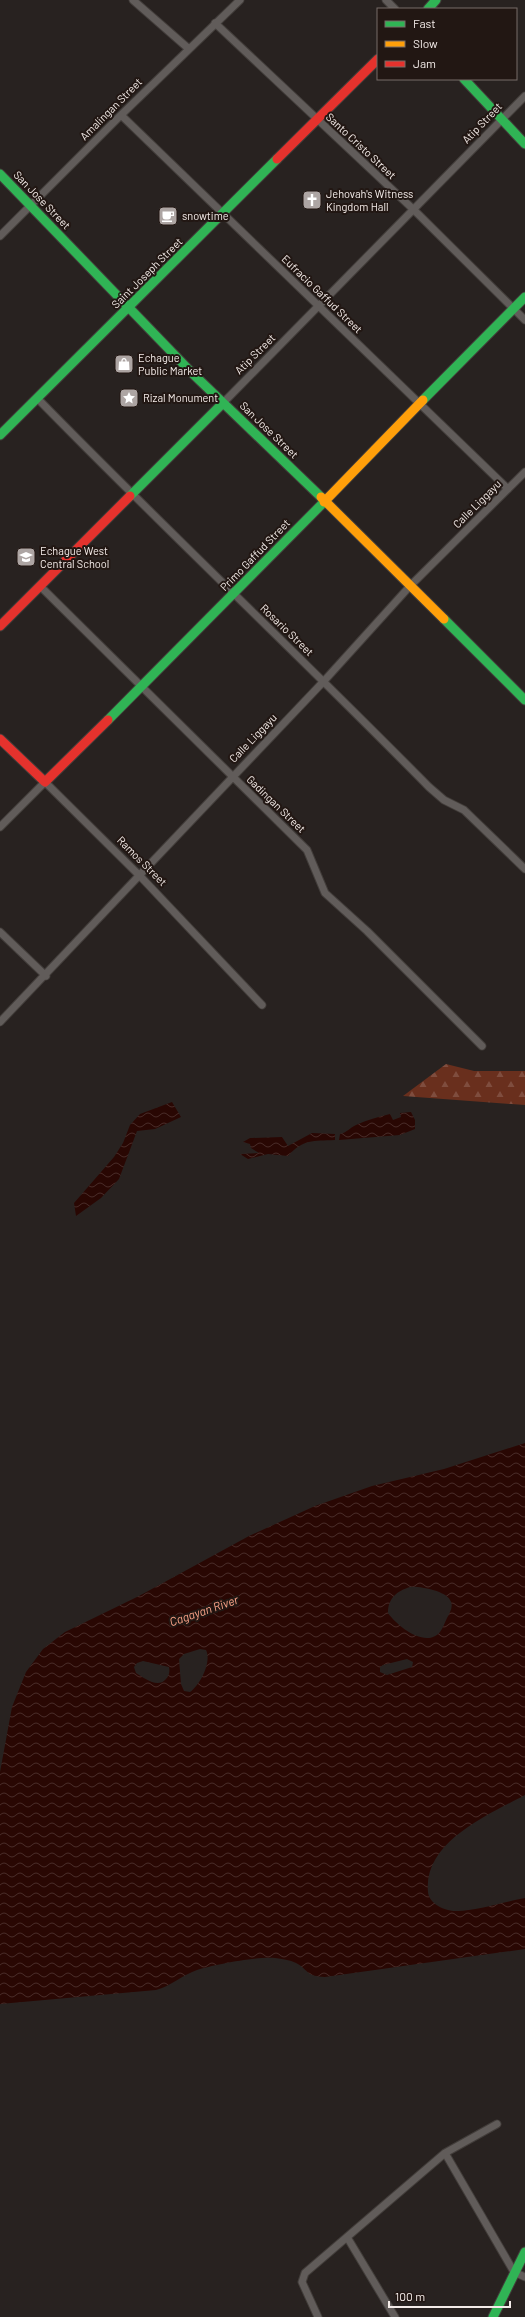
<svg xmlns="http://www.w3.org/2000/svg" width="525" height="2317" font-family="Barlow,sans-serif">
<style>
.forest{fill:url(#forest-firs)}
.water{fill:url(#water-waves);fill-rule:evenodd}
.lines{fill:none;stroke-linecap:round;stroke-linejoin:round}
.street-casing{stroke:#423d3a;stroke-width:9}
.fast-casing{stroke:#423d3a;stroke-width:11}
.slow-casing{stroke:#423d3a;stroke-width:11}
.jam-casing{stroke:#423d3a;stroke-width:11}
.street{stroke:#615c5a;stroke-width:7}
.fast{stroke:#30b455;stroke-width:9}
.slow{stroke:#ff9f0a;stroke-width:9}
.jam{stroke:#e5322d;stroke-width:9}
.labels{text-anchor:middle;stroke-width:4;stroke-linejoin:round;paint-order:stroke}
.street-label{font-size:11px;fill:#f4ece9;stroke:#221713}
.poi-label{font-size:11px;fill:#f4ece9;stroke:#221713;text-anchor:start}
.water-label{font-size:12px;font-style:italic;fill:#fea58a;stroke:#221713}
</style>
<defs>
<pattern id="forest-firs" width="22" height="20" patternUnits="userSpaceOnUse"><rect width="22" height="20" fill="#692f1d"/><path d="M5 1l3.5 6h-7zM16 11l3.5 6h-7z" fill="#7f4d3e"/></pattern>
<pattern id="water-waves" width="16" height="10" patternUnits="userSpaceOnUse"><rect width="16" height="10" fill="#290703"/><path d="M0 5q4-4 8 0t8 0" fill="none" stroke="#492b28"/></pattern>
</defs>
<rect width="100%" height="100%" fill="#282220"/>
<path class="forest" d="M 446,1064 L 474,1071 L 525,1071 L 525,1105 L 403,1096 Z"/>
<path class="water" d="M 172,1102 L 181,1117 L 155,1129 L 137,1131 L 119,1179 L 101,1198 L 76,1216 L 74,1203 L 114,1157 L 123,1143 L 130,1125 L 140,1114 Z
M 411,1112 L 415,1120 L 415,1129 L 400,1135 L 339,1140 L 340,1134 C 348,1132 349,1128 356,1125 C 367,1120 378,1117 390,1114 L 393,1120 L 401,1117 L 400,1113 Z
M 312,1133 L 335,1134 L 335,1140 C 313,1141 303,1139 288,1156 L 268,1154 L 248,1159 L 240,1154 L 259,1153 L 251,1148 L 250,1144 L 243,1142 L 250,1138 L 282,1137 L 288,1146 Z
M 525,1443 L 525,1795 C 488,1815 423,1842 428,1892 C 429,1904 445,1911 456,1911 C 471,1912 508,1901 525,1898 L 525,1949 L 325,1977 C 305,1976 309,1970 296,1963 C 290,1960 282,1959 275,1958 C 259,1956 213,1965 197,1970 C 182,1975 171,1986 156,1990 L 0,2004 L 0,1772 L 12,1707 L 26,1672 L 43,1649 L 65,1632 L 139,1596 L 249,1536 L 315,1506 L 372,1486 L 444,1469 ZM 410,1587 C 420,1586 445,1591 450,1600 C 454,1606 450,1612 447,1618 C 445,1622 443,1628 440,1632 C 426,1649 397,1626 388,1613 C 388,1598 397,1591 410,1587 ZM 200,1649 L 206,1650 C 212,1662 200,1685 190,1692 L 184,1691 L 181,1684 L 179,1659 L 184,1654 ZM 407,1659 L 413,1662 L 412,1667 L 387,1675 L 380,1672 L 380,1667 L 383,1665 ZM 143,1661 L 169,1667 C 170,1672 169,1676 166,1679 C 158,1689 144,1678 136,1673 L 134,1667 L 137,1663 Z"/>
<g class="lines">
<defs>
<path id="street" d="M 133,0 L 189,49
M 386,0 L 395,9
M 215,23 L 414,210 L 525,320
M 121,115 L 508,489
M 0,236 L 121,115 L 240,0
M 38,399 C 166,530 300,656 429,787 L 444,800 L 464,810 L 525,869
M 223,403 L 525,96
M 40,586 L 307,850 L 325,893 L 367,931 L 482,1046
M 0,827 L 45,782 L 140,876 L 262,1005
M 0,932 L 46,976
M 0,1022 L 324,681 L 410,586 L 525,472
M 445,2153 L 514,2272 L 525,2277
M 347,2237 L 395,2317
M 318,2317 L 302,2282 L 305,2273 L 445,2153 L 497,2124"/>
<path id="fast" d="M 428,9 L 436,0
M 464,79 L 525,144
M 0,174 L 191,372 L 321,497
M 423,400 L 525,297
M 0,435 L 277,159
M 130,496 L 223,403
M 444,619 L 525,700
M 108,720 L 324,502
M 493,2317 L 525,2252"/>
<path id="slow" d="M 321,497 L 444,619
M 324,502 L 423,400"/>
<path id="jam" d="M 277,159 L 378,59
M 0,626 L 130,496
M 0,739 L 45,782 L 108,720"/>
</defs>
<use href="#street" class="street-casing"/>
<use href="#fast" class="fast-casing"/>
<use href="#slow" class="slow-casing"/>
<use href="#jam" class="jam-casing"/>
<use href="#street" class="street"/>
<use href="#fast" class="fast"/>
<use href="#slow" class="slow"/>
<use href="#jam" class="jam"/>
</g>
<defs>
<symbol id="church-square" viewBox="-11 -11 22 22"><rect x="-9" y="-9" width="18" height="18" rx="4" fill="#ada5a3" stroke="#221713"/><path d="M-1.2-6h2.4v3.5h3.3v2.4h-3.3V6h-2.4V-.1h-3.3v-2.4h3.3Z" fill="#fff"/></symbol>
<symbol id="cafe-square" viewBox="-11 -11 22 22"><rect x="-9" y="-9" width="18" height="18" rx="4" fill="#ada5a3" stroke="#221713"/><path d="M-5.5-4.5H6V0H3Q3 3.5 0 3.5H-2.5Q-5.5 3.5-5.5 0ZM3-3.2v2h1.7v-2ZM-6 4.5H4V6H-6Z" fill="#fff"/></symbol>
<symbol id="shop-square" viewBox="-11 -11 22 22"><rect x="-9" y="-9" width="18" height="18" rx="4" fill="#ada5a3" stroke="#221713"/><path d="M-5-2.5h2.3a2.7 3.5 0 0 1 5.4 0H5L5.5 6h-11ZM-1.5-2.5h3a1.5 2.3 0 0 0-3 0Z" fill="#fff"/></symbol>
<symbol id="sight-square" viewBox="-11 -11 22 22"><rect x="-9" y="-9" width="18" height="18" rx="4" fill="#ada5a3" stroke="#221713"/><path d="M0-6L1.8-2.2L6-1.7L2.9 1.2L3.7 5.4L0 3.3L-3.7 5.4L-2.9 1.2L-6-1.7L-1.8-2.2Z" fill="#fff"/></symbol>
<symbol id="school-square" viewBox="-11 -11 22 22"><rect x="-9" y="-9" width="18" height="18" rx="4" fill="#ada5a3" stroke="#221713"/><path d="M0-5L7-2L0 1L-7-2ZM-4 1L0 2.5L4 1V4Q0 6-4 4Z" fill="#fff"/></symbol>
</defs>
<g fill-rule="evenodd">
<use href="#church-square" x="301" y="189" width="22" height="22"/>
<use href="#cafe-square" x="157" y="205" width="22" height="22"/>
<use href="#shop-square" x="113" y="353" width="22" height="22"/>
<use href="#sight-square" x="118" y="387" width="22" height="22"/>
<use href="#school-square" x="15" y="546" width="22" height="22"/>
</g>
<g class="labels">
<g class="street-label">
<text transform="translate(111 109) rotate(-45)" y="4">Amalingan Street</text>
<text transform="translate(482 123) rotate(-46)" y="4">Atip Street</text>
<text transform="translate(361 146) rotate(43)" y="4">Santo Cristo Street</text>
<text transform="translate(42 200) rotate(46)" y="4">San Jose Street</text>
<text transform="translate(147 273) rotate(-45)" y="4">Saint Joseph Street</text>
<text transform="translate(322 294) rotate(44)" y="4">Eufracio Gaffud Street</text>
<text transform="translate(255 354) rotate(-45)" y="4">Atip Street</text>
<text transform="translate(269 430) rotate(44)" y="4">San Jose Street</text>
<text transform="translate(477 504) rotate(-45)" y="4">Calle Liggayu</text>
<text transform="translate(255 555) rotate(-46)" y="4">Primo Gaffud Street</text>
<text transform="translate(287 630) rotate(44)" y="4">Rosario Street</text>
<text transform="translate(253 738) rotate(-46)" y="4">Calle Liggayu</text>
<text transform="translate(276 804) rotate(44)" y="4">Gadingan Street</text>
<text transform="translate(142 861) rotate(45)" y="4">Ramos Street</text>
</g>
<g class="poi-label">
<text x="326" y="198">Jehovah's Witness<tspan x="326" dy="13">Kingdom Hall</tspan></text>
<text x="182" y="220">snowtime</text>
<text x="138" y="362">Echague<tspan x="138" dy="13">Public Market</tspan></text>
<text x="143" y="402">Rizal Monument</text>
<text x="40" y="555">Echague West<tspan x="40" dy="13">Central School</tspan></text>
</g>
<g class="water-label">
<text transform="translate(204 1611) rotate(-19)" y="4">Cagayan River</text>
</g>
</g>
<rect x="377" y="8" width="140" height="72" fill="#221713" stroke="#766c69"/>
<rect x="385" y="21" width="20" height="6" fill="#30b455" stroke="#766c69"/>
<text x="413" y="28" font-size="12" fill="#f4ece9">Fast</text>
<rect x="385" y="41" width="20" height="6" fill="#ff9f0a" stroke="#766c69"/>
<text x="413" y="48" font-size="12" fill="#f4ece9">Slow</text>
<rect x="385" y="61" width="20" height="6" fill="#e5322d" stroke="#766c69"/>
<text x="413" y="68" font-size="12" fill="#f4ece9">Jam</text>
<path d="M389 2301v6h121v-6" fill="none" stroke="#f4ece9" stroke-width="2"/>
<text x="395" y="2301" font-size="12" fill="#f4ece9" stroke="#221713" stroke-width="3" paint-order="stroke">100 m</text>
</svg>
